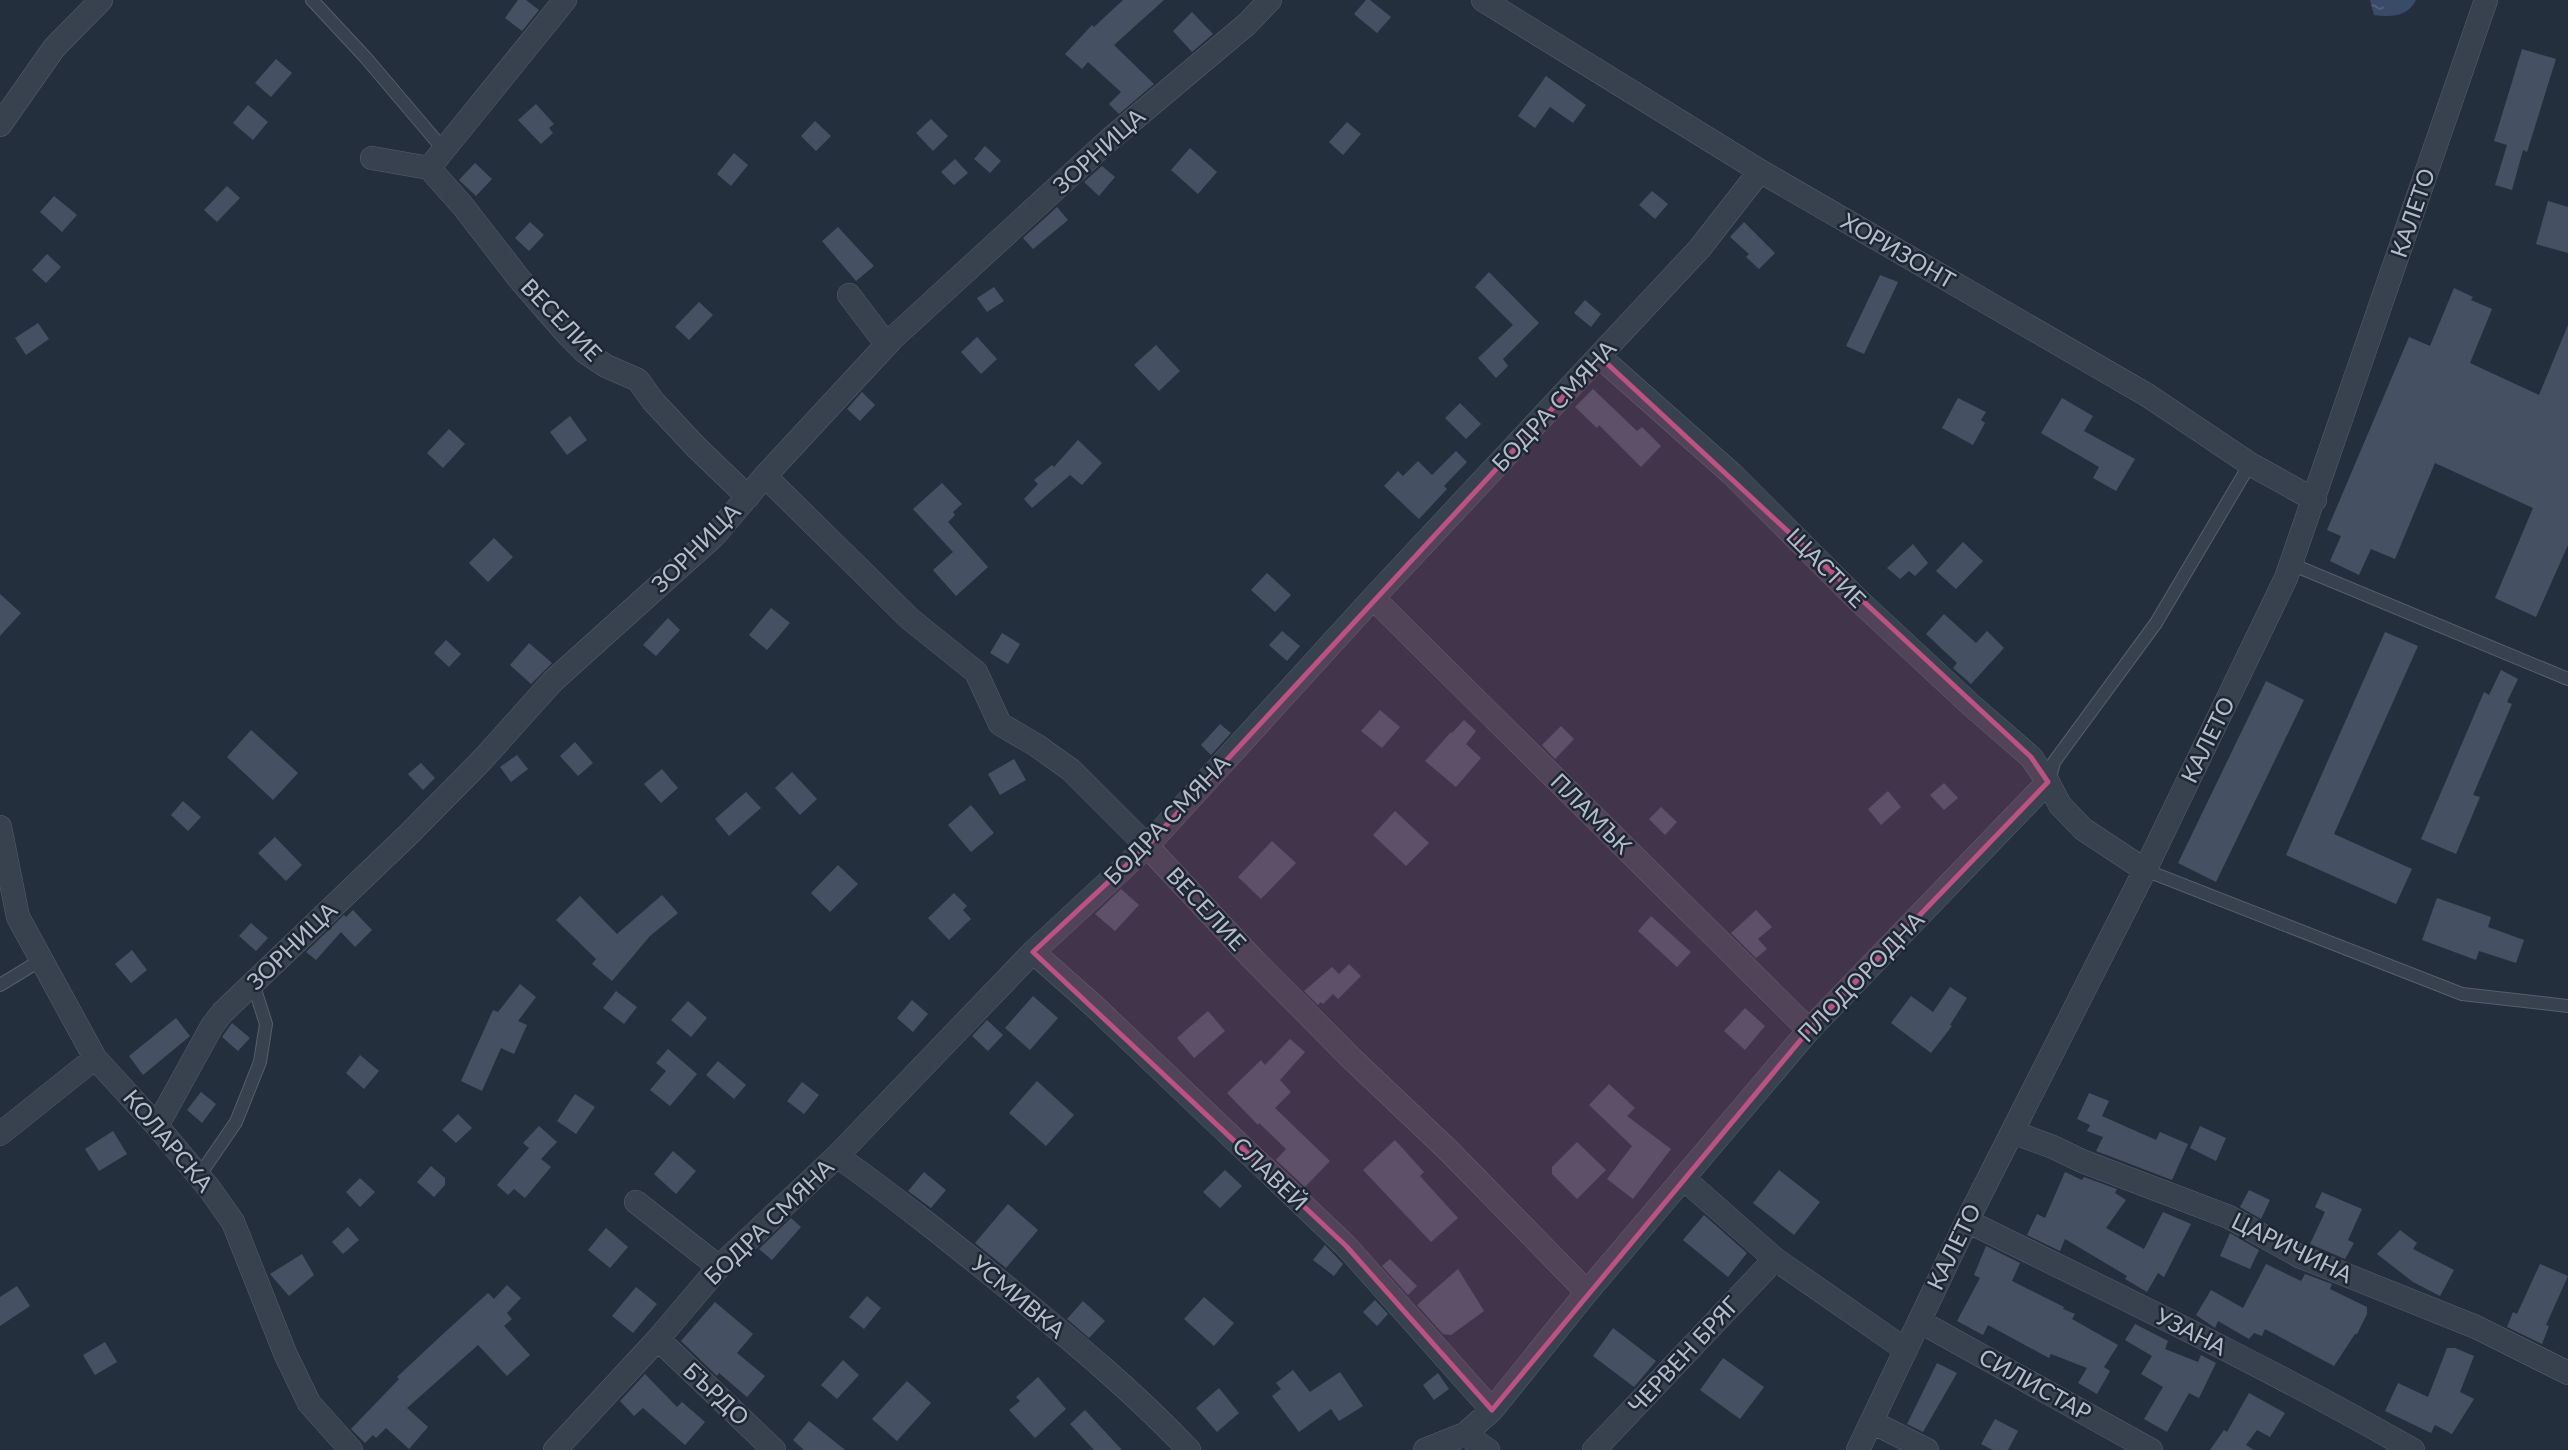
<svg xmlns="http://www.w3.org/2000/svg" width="2568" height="1450" font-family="Lato,sans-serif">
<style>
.water{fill:url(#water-ripples)}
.building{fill:#455162}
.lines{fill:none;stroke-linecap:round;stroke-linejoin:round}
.service-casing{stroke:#565f6c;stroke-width:14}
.minor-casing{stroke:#565f6c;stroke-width:24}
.service{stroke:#38414e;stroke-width:12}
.minor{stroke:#38414e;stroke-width:23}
.marked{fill:#bd5182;fill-opacity:0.2;stroke:#bd5182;stroke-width:5;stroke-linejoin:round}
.labels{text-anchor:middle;stroke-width:5;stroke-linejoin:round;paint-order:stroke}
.street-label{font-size:23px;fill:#b4bcc9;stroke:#1d2633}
</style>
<defs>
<pattern id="water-ripples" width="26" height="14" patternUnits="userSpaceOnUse" patternTransform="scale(1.75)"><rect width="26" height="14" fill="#394c67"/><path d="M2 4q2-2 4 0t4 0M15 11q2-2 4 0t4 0" fill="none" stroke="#53647b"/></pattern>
</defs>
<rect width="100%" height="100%" fill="#242f3e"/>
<path class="water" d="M 2370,0 L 2416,0 C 2408,17 2390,17 2374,15 Z"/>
<path class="building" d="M 518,0 L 526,0 L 539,10 L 522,31 L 505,18 Z
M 1123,0 L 1164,0 L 1114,45 L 1154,84 L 1119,114 L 1109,104 L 1121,92 L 1088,62 L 1082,69 L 1065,54 L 1092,25 L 1094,27 Z
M 1366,0 L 1370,0 L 1391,17 L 1377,33 L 1354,14 Z
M 1192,12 L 1213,34 L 1192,52 L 1173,31 Z
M 2522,49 L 2556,59 L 2527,152 L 2523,150 L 2512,190 L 2495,185 L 2507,145 L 2494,141 Z
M 276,59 L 292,73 L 271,97 L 255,83 Z
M 1546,76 L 1586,105 L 1573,123 L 1550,107 L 1535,128 L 1518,116 Z
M 536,104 L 554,124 L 549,128 L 553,133 L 541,144 L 518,120 Z
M 248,105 L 268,122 L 253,140 L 233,123 Z
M 931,119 L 948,136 L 933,151 L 916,133 Z
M 815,121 L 831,136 L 816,151 L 801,136 Z
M 1347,122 L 1361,134 L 1343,155 L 1329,142 Z
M 985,146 L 1001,161 L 990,173 L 974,159 Z
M 1190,148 L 1217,172 L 1198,194 L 1171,170 Z
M 734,153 L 748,165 L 731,186 L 717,174 Z
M 955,159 L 968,173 L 954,185 L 941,172 Z
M 475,163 L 492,179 L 476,196 L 459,180 Z
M 1102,166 L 1115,177 L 1099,196 L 1084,182 Z
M 227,186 L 240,198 L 217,222 L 204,210 Z
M 1652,191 L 1668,204 L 1655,219 L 1639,205 Z
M 54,196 L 77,215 L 62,232 L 40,212 Z
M 2548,201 L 2568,207 L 2568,253 L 2536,244 Z
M 1057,207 L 1068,220 L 1033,249 L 1023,238 Z
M 530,222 L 544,235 L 529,251 L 515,238 Z
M 1744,222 L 1775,253 L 1759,269 L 1746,257 L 1749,254 L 1730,237 Z
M 838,227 L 874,266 L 856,281 L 822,241 Z
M 47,254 L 61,267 L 46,283 L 32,270 Z
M 1489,272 L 1539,323 L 1503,359 L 1508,366 L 1496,378 L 1478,358 L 1513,325 L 1475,287 Z
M 1880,275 L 1898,282 L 1864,354 L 1846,346 Z
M 994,287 L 1004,301 L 987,312 L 977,298 Z
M 2454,288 L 2473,297 L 2471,300 L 2492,309 L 2470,363 L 2539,395 L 2568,325 L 2568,545 L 2536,617 L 2495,598 L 2533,508 L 2435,463 L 2395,559 L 2371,549 L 2359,575 L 2330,561 L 2341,536 L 2327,530 L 2409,337 L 2430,346 Z
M 1585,300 L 1601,314 L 1591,327 L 1574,313 Z
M 699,302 L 713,315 L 689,340 L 675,327 Z
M 38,323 L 49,339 L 26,355 L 15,338 Z
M 977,337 L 997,359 L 981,374 L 961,352 Z
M 1156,345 L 1180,371 L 1159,391 L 1134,365 Z
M 1593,389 L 1637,431 L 1642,427 L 1661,446 L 1641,467 L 1599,425 L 1597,428 L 1575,407 Z
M 862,392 L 875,405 L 860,421 L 847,409 Z
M 1958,398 L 1986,412 L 1981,420 L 1985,423 L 1973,445 L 1942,428 Z
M 2062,398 L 2093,416 L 2084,431 L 2135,459 L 2116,491 L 2093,478 L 2099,467 L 2041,433 Z
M 1460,403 L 1481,424 L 1466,439 L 1445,418 Z
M 570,416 L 587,440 L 567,455 L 550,432 Z
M 449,429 L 465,444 L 443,468 L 427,453 Z
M 1078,440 L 1102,463 L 1082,485 L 1070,475 L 1032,508 L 1024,499 L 1038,484 L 1034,480 L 1052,465 L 1054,467 Z
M 1456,451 L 1467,462 L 1444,486 L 1447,489 L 1419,519 L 1384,486 L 1398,471 L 1403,476 L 1418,461 L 1432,475 Z
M 942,483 L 962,504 L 953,512 L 955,515 L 948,522 L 988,567 L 956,596 L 933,570 L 953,552 L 913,509 Z
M 494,538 L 513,557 L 488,582 L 469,563 Z
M 1963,542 L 1983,561 L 1956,589 L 1936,571 Z
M 1913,544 L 1928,563 L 1915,576 L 1909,571 L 1900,579 L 1887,568 Z
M 1267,573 L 1291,595 L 1275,612 L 1251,590 Z
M 0,594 L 21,613 L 0,636 Z
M 771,608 L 790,623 L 767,650 L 749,635 Z
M 1944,614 L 1976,643 L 1987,631 L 2004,648 L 1971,684 L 1953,668 L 1957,663 L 1926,634 Z
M 668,618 L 680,630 L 656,656 L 643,645 Z
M 1282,631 L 1300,646 L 1287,661 L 1269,645 Z
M 2385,632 L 2418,646 L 2334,834 L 2412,869 L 2396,904 L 2286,855 Z
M 1002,633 L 1020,644 L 1008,664 L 990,653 Z
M 446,640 L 461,654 L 449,667 L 434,653 Z
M 529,643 L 552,663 L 531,684 L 510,665 Z
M 2501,670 L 2518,679 L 2507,702 L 2512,704 L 2473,795 L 2480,797 L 2456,854 L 2421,839 L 2484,692 L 2489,695 Z
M 2266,681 L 2304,700 L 2216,882 L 2178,863 Z
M 1380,710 L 1400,727 L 1382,748 L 1361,731 Z
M 1464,720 L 1476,731 L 1466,744 L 1481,758 L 1456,787 L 1425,761 L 1451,732 L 1452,733 Z
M 1220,724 L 1231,733 L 1211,755 L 1201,745 Z
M 1561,726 L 1574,739 L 1555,759 L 1542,745 Z
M 251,730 L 298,773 L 273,800 L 227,757 Z
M 575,742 L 593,763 L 578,776 L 560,756 Z
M 517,755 L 528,769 L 511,782 L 500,767 Z
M 1014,759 L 1026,780 L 1000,795 L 988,774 Z
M 421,763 L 435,778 L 423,790 L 408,774 Z
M 662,769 L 678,788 L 661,803 L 644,784 Z
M 792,772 L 817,799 L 800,815 L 775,788 Z
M 1944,783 L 1958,798 L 1944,810 L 1930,795 Z
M 1888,791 L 1901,807 L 1881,825 L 1868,809 Z
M 746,792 L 761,808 L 729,836 L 715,819 Z
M 183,801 L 201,817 L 188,831 L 171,815 Z
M 971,805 L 994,833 L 971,852 L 948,825 Z
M 1661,807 L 1677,822 L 1665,835 L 1649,819 Z
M 1395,811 L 1429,843 L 1406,866 L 1373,835 Z
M 275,837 L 302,865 L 286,881 L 258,853 Z
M 1272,841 L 1296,863 L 1261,899 L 1238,877 Z
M 838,865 L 858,884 L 830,912 L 811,893 Z
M 1121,889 L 1139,905 L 1115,931 L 1095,914 Z
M 954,893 L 967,906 L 963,910 L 971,919 L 949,940 L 928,918 Z
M 662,895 L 678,913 L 650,936 L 612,981 L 592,964 L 596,959 L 556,920 L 580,896 L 617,934 Z
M 2437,898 L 2491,917 L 2488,927 L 2524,940 L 2516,963 L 2479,951 L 2476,960 L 2422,940 Z
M 353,910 L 372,930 L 355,947 L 341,932 L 316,960 L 306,952 L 344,915 L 346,917 Z
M 1756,910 L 1772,927 L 1758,939 L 1767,949 L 1756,958 L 1731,933 Z
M 1651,916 L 1691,952 L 1677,967 L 1638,931 Z
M 251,923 L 268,938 L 256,951 L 239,936 Z
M 132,950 L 147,970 L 131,983 L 115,964 Z
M 1349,964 L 1361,976 L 1338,999 L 1333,994 L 1323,1004 L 1321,1002 L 1318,1005 L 1304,991 L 1332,967 L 1339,974 Z
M 520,984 L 536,997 L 518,1021 L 527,1025 L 514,1054 L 501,1048 L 482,1091 L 461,1081 L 493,1010 L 498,1012 Z
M 1950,987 L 1967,998 L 1950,1025 L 1952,1026 L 1931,1053 L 1891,1023 L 1911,996 L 1933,1012 Z
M 616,991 L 637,1007 L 624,1024 L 603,1008 Z
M 1033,996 L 1058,1018 L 1030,1050 L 1005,1028 Z
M 912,1000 L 928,1014 L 913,1032 L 897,1018 Z
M 688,1001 L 707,1018 L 691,1037 L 671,1020 Z
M 1745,1008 L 1765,1026 L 1745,1050 L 1724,1031 Z
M 1208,1011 L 1225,1031 L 1194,1058 L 1177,1038 Z
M 176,1018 L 190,1036 L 143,1075 L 129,1056 Z
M 987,1020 L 1003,1035 L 988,1051 L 972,1036 Z
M 232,1023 L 250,1038 L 238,1051 L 222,1037 Z
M 1290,1039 L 1305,1052 L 1280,1080 L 1291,1092 L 1275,1108 L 1330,1161 L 1305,1187 L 1276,1160 L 1286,1149 L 1259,1123 L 1258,1125 L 1227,1093 L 1261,1060 L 1265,1065 Z
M 668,1049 L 697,1074 L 670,1106 L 650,1090 L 666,1071 L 656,1063 Z
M 360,1055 L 379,1071 L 364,1089 L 346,1073 Z
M 718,1061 L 746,1085 L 734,1099 L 706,1075 Z
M 1037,1081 L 1074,1115 L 1046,1146 L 1009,1113 Z
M 802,1082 L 819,1095 L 804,1114 L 787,1101 Z
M 1609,1084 L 1635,1108 L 1627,1116 L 1671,1149 L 1633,1199 L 1607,1179 L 1632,1146 L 1589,1105 Z
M 201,1092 L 216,1104 L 202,1123 L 187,1110 Z
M 2089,1093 L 2109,1101 L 2102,1116 L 2156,1140 L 2160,1132 L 2188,1144 L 2172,1180 L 2096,1151 L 2103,1137 L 2087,1131 L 2090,1125 L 2077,1119 Z
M 575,1094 L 595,1107 L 576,1134 L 557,1121 Z
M 458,1114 L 472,1128 L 456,1143 L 442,1130 Z
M 539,1126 L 557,1142 L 541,1159 L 551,1167 L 525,1198 L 514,1189 L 508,1195 L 497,1185 L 529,1148 L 523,1143 Z
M 2200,1126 L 2226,1138 L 2216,1161 L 2190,1148 Z
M 113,1131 L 127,1154 L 99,1171 L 85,1149 Z
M 1395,1140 L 1424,1172 L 1420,1176 L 1458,1218 L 1431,1242 L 1363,1170 Z
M 1577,1142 L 1606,1170 L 1577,1199 L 1552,1174 L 1552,1167 Z
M 673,1151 L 696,1171 L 676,1194 L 654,1174 Z
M 431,1166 L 445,1178 L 445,1185 L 434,1197 L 417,1182 Z
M 1225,1170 L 1242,1186 L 1220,1208 L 1203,1192 Z
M 1779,1170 L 1820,1202 L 1794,1235 L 1753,1203 Z
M 924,1172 L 946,1190 L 931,1208 L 908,1191 Z
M 2065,1172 L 2082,1180 L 2084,1177 L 2117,1189 L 2115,1193 L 2126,1200 L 2106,1228 L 2144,1249 L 2163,1212 L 2191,1224 L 2164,1277 L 2158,1273 L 2147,1292 L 2125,1279 L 2127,1276 L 2065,1239 L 2060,1251 L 2027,1235 L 2037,1214 L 2045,1218 Z
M 360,1178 L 375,1192 L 360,1207 L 346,1192 Z
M 2249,1190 L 2270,1200 L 2261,1219 L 2240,1207 Z
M 2322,1192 L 2362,1209 L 2348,1240 L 2354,1243 L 2345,1259 L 2310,1244 L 2325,1212 L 2315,1207 Z
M 1008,1204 L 1038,1230 L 1006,1268 L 975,1243 Z
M 1704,1215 L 1747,1253 L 1728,1277 L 1683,1240 Z
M 791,1218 L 801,1227 L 772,1260 L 759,1249 Z
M 348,1227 L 359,1240 L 343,1254 L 332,1242 Z
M 606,1228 L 628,1247 L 610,1268 L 588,1250 Z
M 2400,1230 L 2417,1243 L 2413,1249 L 2454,1270 L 2440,1296 L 2413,1282 L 2377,1254 Z
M 2230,1233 L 2259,1250 L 2250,1269 L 2220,1256 Z
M 1325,1245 L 1343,1264 L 1334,1276 L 1313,1260 Z
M 1986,1246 L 2020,1263 L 2012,1281 L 2064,1307 L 2063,1309 L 2075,1314 L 2072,1319 L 2118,1345 L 2104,1367 L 2110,1371 L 2097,1394 L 2078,1383 L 2087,1368 L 2051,1354 L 2049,1358 L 1988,1325 L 1983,1335 L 1957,1321 L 1980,1278 L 1974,1275 Z
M 302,1254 L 314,1275 L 289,1296 L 270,1274 Z
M 1390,1259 L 1417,1286 L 1408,1295 L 1382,1266 Z
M 2266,1264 L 2301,1281 L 2305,1274 L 2332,1284 L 2330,1289 L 2367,1307 L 2367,1314 L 2357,1334 L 2355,1334 L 2334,1366 L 2265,1329 L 2262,1336 L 2254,1333 L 2249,1339 L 2218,1321 L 2215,1328 L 2196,1315 L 2211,1290 L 2243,1308 Z
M 2540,1264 L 2568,1276 L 2546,1325 L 2549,1326 L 2542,1344 L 2507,1327 L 2513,1312 L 2517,1314 Z
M 1458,1269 L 1484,1311 L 1451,1335 L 1443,1334 L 1417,1305 Z
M 507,1285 L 521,1298 L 507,1313 L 512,1319 L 504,1326 L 530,1355 L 507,1376 L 478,1345 L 407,1408 L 428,1427 L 409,1449 L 386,1428 L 376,1438 L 373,1435 L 365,1443 L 351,1429 L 399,1379 L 397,1377 L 443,1334 L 488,1293 L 494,1299 Z
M 17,1286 L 30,1306 L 0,1326 L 0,1297 Z
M 636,1287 L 657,1304 L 633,1333 L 612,1316 Z
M 867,1296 L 881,1308 L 864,1329 L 849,1317 Z
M 1204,1297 L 1234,1323 L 1214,1346 L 1184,1319 Z
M 1375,1300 L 1388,1314 L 1377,1326 L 1363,1312 Z
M 1083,1301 L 1105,1321 L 1089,1338 L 1067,1319 Z
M 715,1302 L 753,1334 L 737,1353 L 765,1376 L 747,1397 L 719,1373 L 717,1376 L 681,1341 Z
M 2135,1324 L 2168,1341 L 2165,1349 L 2198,1362 L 2201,1355 L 2216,1363 L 2199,1398 L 2189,1393 L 2167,1432 L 2144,1419 L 2163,1387 L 2141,1374 L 2152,1356 L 2125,1340 Z
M 1613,1328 L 1656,1361 L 1634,1387 L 1593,1356 Z
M 105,1342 L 117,1362 L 95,1375 L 83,1355 Z
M 2447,1348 L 2455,1348 L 2474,1356 L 2460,1392 L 2474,1399 L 2452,1434 L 2435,1425 L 2431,1433 L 2385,1411 L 2398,1383 L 2428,1397 Z
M 1723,1358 L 1764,1387 L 1740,1419 L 1700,1390 Z
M 843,1360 L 859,1375 L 837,1399 L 821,1385 Z
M 1937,1363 L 1957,1373 L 1923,1432 L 1907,1424 Z
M 1293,1370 L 1310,1392 L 1340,1372 L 1363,1406 L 1339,1421 L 1331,1409 L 1299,1432 L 1272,1396 L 1281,1389 L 1276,1383 Z
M 1438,1373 L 1449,1389 L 1434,1400 L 1423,1385 Z
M 645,1374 L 677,1407 L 682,1402 L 705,1422 L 685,1445 L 643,1408 L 634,1416 L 620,1401 Z
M 1038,1377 L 1066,1409 L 1035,1438 L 1009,1410 L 1020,1401 L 1016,1397 Z
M 907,1381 L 931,1403 L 897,1441 L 872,1419 Z
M 1219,1388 L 1239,1413 L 1217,1432 L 1196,1408 Z
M 2249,1393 L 2285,1413 L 2270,1437 L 2257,1430 L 2246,1445 L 2254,1450 L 2210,1450 L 2224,1430 L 2227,1432 Z
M 1085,1410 L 1122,1450 L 1094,1450 L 1070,1424 Z
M 1995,1419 L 2018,1431 L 2008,1450 L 1993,1450 L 1981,1444 Z
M 809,1421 L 845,1450 L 804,1450 L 793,1440 Z"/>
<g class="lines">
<defs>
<path id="service" d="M 312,0 L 366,58 L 444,150
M 2291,564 L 2568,679
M 2049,782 L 2054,762 L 2156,623 L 2250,464
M 2145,870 L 2462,994 L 2568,1006
M 0,985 L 41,960
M 199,1176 L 236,1122 L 260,1062 L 266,1024 L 253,983"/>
<path id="minor" d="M 1483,0 L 1760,171 L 2147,395 L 2250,464 L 2315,500
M 0,125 L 54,48 L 101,0
M 372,158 L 429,168 L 462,205 L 521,281 L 568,335 L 585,352 L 606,366 L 638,380 L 653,401 L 696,447 L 748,497
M 429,168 L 565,0
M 849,295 L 887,345
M 1600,357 L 1732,474 L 1857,599 L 1971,705 L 2031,757 L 2048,782 L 2060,805 L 2083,829 L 2145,870
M 765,476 L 910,619 L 976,672 L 1000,724 L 1036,745 L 1071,770 L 1147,846 L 1250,956 L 1351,1058 L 1448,1150 L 1587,1292
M 1373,598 L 1809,1030
M 0,827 L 18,917 L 95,1058 L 157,1126 L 209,1188 L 233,1222 L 285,1353 L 309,1403 L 351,1450
M 1033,952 L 1093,1005 L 1346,1246 L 1492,1410
M 157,1126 L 212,1026 L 222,1013 L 409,834 L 483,759 L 553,681 L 714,536 L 765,476 L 892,339 L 1109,140 L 1247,24 L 1270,0
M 2012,1132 L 2053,1147 L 2082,1161 L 2229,1217 L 2299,1256 L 2476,1327 L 2568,1373
M 0,1134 L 95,1058
M 837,1156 C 898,1199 956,1246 1014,1293 C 1075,1343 1135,1393 1189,1450
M 1683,1178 L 1775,1259 L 1906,1350
M 636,1202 L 719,1267
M 1967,1221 C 2117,1295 2268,1367 2413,1450
M 1919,1321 L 2151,1450
M 658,1339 L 774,1450
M 1872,1422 L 1927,1450
M 1465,1434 L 1488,1450
M 555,1450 L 658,1339 L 719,1267 L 837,1156 L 1033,952 L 1147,846 L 1373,598 L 1700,248 L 1760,171
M 1425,1450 L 1465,1434 L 1492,1410 L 1587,1292 L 1809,1030 L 2048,782
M 1594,1450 L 1775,1259
M 1858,1450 L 1967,1221 L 2145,870 L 2286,578 L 2486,0"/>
</defs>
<use href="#service" class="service-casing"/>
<use href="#minor" class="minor-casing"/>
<use href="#service" class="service"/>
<use href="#minor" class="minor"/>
</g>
<path class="marked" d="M 1600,357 L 2031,757 L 2048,782 L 1809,1030 L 1492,1410 L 1346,1246 L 1033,952 L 1147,846 Z"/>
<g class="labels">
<g class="street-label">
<text transform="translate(1099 151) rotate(-42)" y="8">ЗОРНИЦА</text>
<text transform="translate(2413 213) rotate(-71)" y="8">КАЛЕТО</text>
<text transform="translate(1898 251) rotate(30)" y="8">ХОРИЗОНТ</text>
<text transform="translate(561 320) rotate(46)" y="8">ВЕСЕЛИЕ</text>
<text transform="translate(1554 406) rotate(-47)" y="8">БОДРА СМЯНА</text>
<text transform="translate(696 548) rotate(-45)" y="8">ЗОРНИЦА</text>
<text transform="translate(1826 568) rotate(45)" y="8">ЩАСТИЕ</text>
<text transform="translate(2208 740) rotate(-64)" y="8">КАЛЕТО</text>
<text transform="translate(1591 814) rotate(45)" y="8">ПЛАМЪК</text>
<text transform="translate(1167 820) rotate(-46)" y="8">БОДРА СМЯНА</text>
<text transform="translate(1206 909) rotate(47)" y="8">ВЕСЕЛИЕ</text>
<text transform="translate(292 946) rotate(-44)" y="8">ЗОРНИЦА</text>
<text transform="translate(1861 977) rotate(-46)" y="8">ПЛОДОРОДНА</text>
<text transform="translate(168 1141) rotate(50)" y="8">КОЛАРСКА</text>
<text transform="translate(1270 1174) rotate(44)" y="8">СЛАВЕЙ</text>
<text transform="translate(769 1222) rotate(-44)" y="8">БОДРА СМЯНА</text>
<text transform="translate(1954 1247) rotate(-64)" y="8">КАЛЕТО</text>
<text transform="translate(2292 1248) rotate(26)" y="8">ЦАРИЧИНА</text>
<text transform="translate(1018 1297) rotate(40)" y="8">УСМИВКА</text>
<text transform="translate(2191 1332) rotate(27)" y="8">УЗАНА</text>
<text transform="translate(1684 1355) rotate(-47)" y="8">ЧЕРВЕН БРЯГ</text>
<text transform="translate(2035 1385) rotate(29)" y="8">СИЛИСТАР</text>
<text transform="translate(716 1394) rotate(43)" y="8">БЪРДО</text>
</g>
</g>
</svg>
